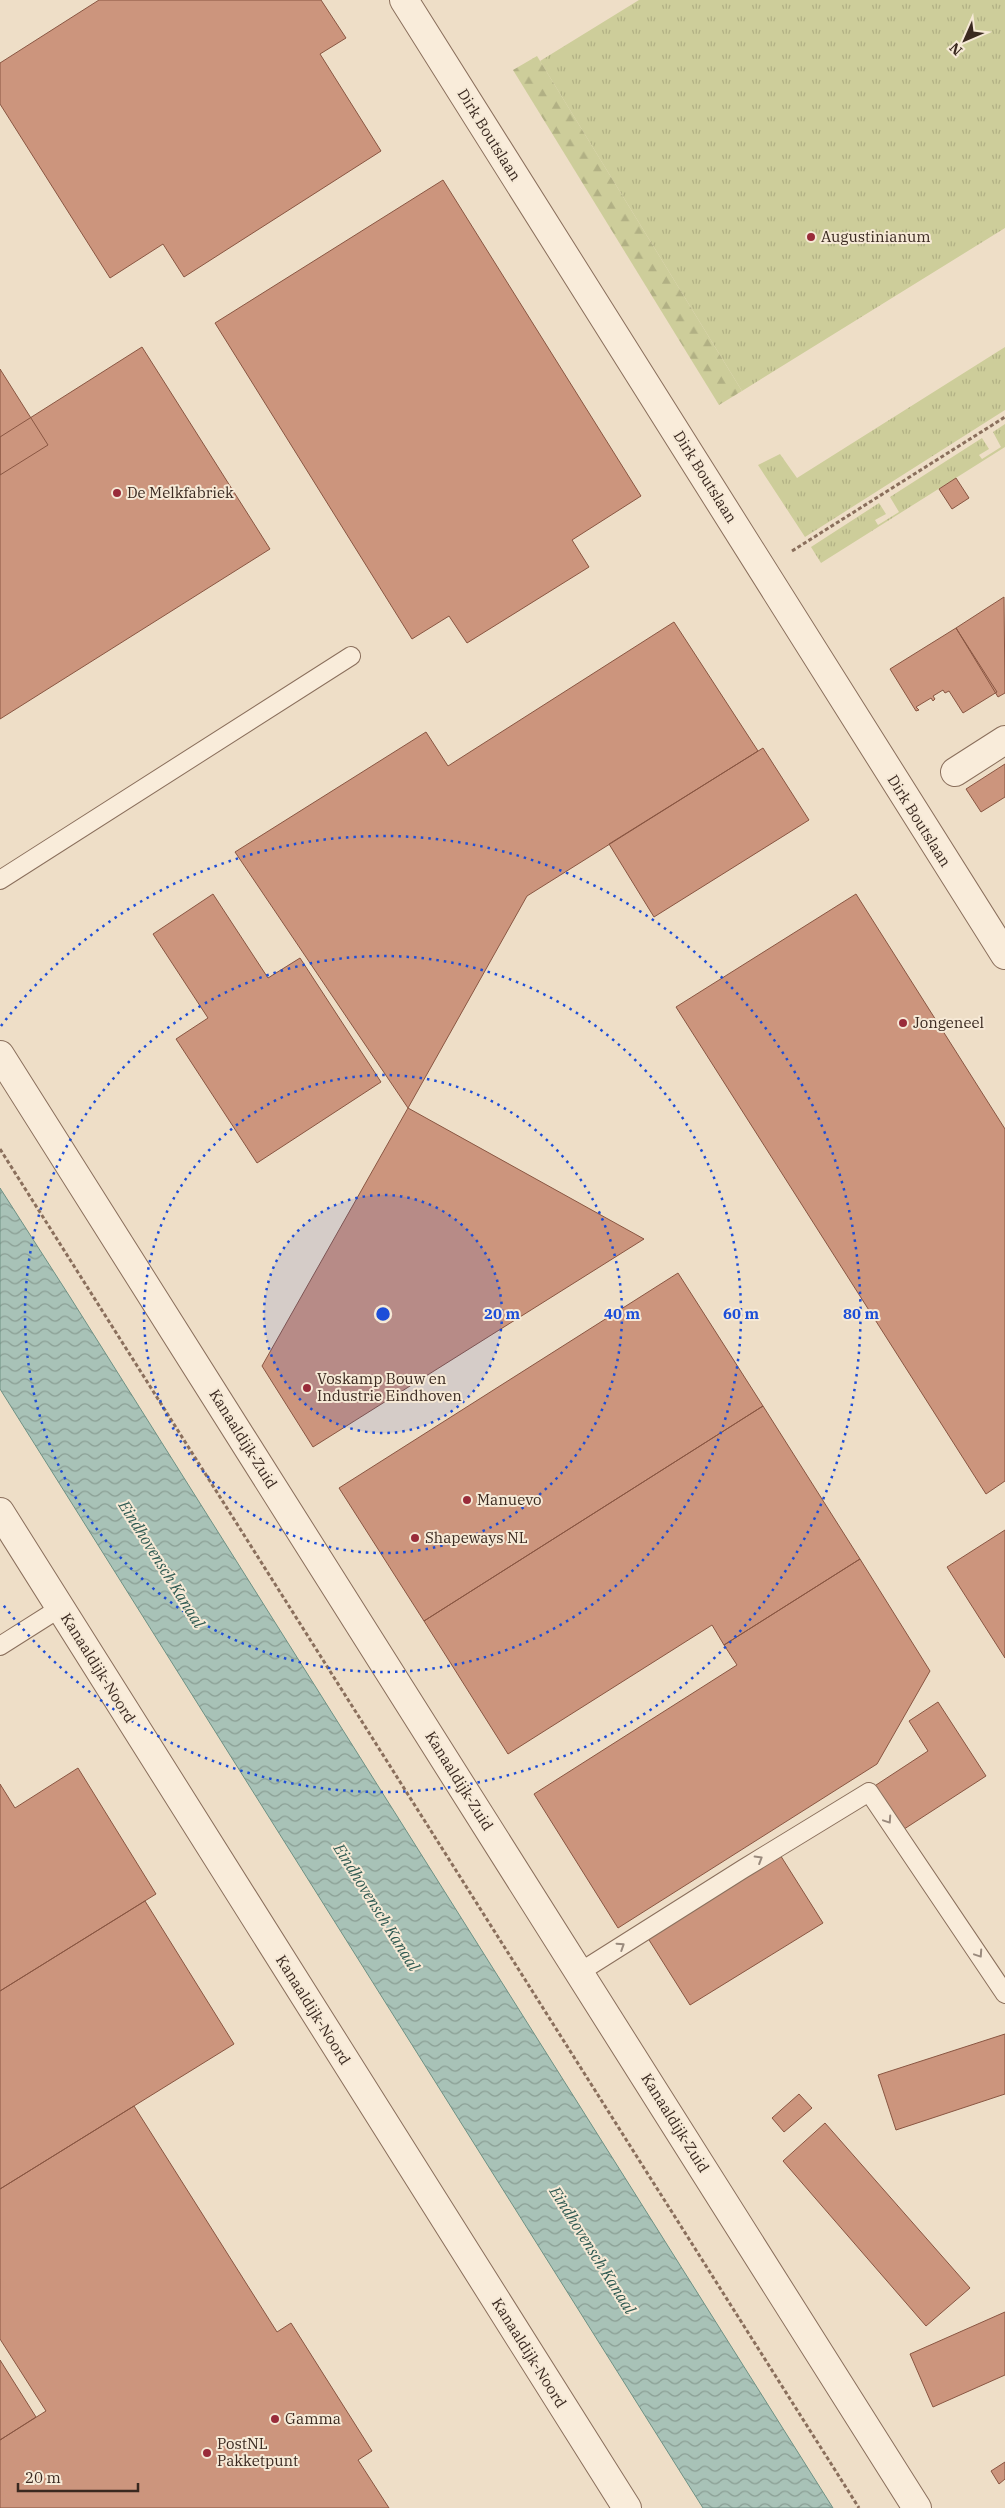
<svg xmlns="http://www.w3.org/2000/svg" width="1005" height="2508" font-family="'IBM Plex Serif',serif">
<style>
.grass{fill:url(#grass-tufts)}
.forest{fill:url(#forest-firs)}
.water{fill:url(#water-waves);stroke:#6e9184}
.building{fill:#cc957d;stroke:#895642}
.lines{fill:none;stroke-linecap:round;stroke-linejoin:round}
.service-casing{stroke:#8a6f5c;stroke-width:20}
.minor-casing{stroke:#8a6f5c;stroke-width:30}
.tertiary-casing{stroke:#8a6f5c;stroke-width:30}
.path{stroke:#8a6f5c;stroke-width:3;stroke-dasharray:4 2.5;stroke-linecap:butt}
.service{stroke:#f9ecda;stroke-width:18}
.minor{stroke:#f9ecda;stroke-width:28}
.tertiary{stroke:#f9ecda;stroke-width:28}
.oneway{stroke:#9a8a7d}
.ring{fill:none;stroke:#1d4ed8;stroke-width:2.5;stroke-dasharray:2.5 5}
.poi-dot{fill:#992c3a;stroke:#f6e9d6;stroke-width:2}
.labels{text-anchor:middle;stroke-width:4;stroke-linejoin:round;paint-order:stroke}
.street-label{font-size:15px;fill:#3a2920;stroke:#f6e9d6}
.poi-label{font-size:15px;fill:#3a2920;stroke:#f6e9d6;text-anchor:start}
.water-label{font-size:16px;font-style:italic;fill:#2f5a52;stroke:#f6e9d6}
.centre{fill:#1d4ed8;stroke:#f6e9d6;stroke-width:2.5}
.ring-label{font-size:15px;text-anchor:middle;font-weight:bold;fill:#1d4ed8;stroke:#f6e9d6;stroke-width:4;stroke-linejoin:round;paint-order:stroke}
</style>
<defs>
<pattern id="grass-tufts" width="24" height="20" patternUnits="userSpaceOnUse" patternTransform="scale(1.25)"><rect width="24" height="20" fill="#cdcd9a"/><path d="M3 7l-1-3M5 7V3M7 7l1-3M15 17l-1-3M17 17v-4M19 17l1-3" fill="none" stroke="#b1b084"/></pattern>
<pattern id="forest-firs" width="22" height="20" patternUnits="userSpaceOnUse" patternTransform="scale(1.25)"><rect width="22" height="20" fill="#cdcd9a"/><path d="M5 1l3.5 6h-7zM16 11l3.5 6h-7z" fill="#b1b084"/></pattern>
<pattern id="water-waves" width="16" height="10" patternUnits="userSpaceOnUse" patternTransform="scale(1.25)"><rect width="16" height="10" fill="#a8c2b7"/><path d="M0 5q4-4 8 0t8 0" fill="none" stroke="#8a9e94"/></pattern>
</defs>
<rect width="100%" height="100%" fill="#eedec7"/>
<path class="grass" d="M 639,0 L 1005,0 L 1005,228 L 742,391 L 540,61 Z
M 1005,347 L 1005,410 L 805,537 L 758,465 L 780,454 L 797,478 Z
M 1005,424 L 1005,447 L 821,563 L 811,547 L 879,503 L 886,514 L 875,520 L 878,525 L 899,512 L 890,497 L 982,438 L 989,449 L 979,455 L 982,459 L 1001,447 L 993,432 Z"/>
<path class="forest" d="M 537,56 L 742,391 L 719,405 L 513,70 Z"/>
<path class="water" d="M 0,1188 L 70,1297 L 833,2508 L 703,2508 L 0,1389 Z"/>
<path class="building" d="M 99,0 L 321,0 L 346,38 L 320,54 L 381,151 L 184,277 L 163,244 L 110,278 L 0,104 L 0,63 Z
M 443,180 L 641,496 L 572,540 L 589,567 L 467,643 L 449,616 L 412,639 L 215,323 Z
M 142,347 L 270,549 L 0,719 L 0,437 Z
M 0,369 L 48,445 L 0,475 Z
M 956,478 L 969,498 L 952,509 L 939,489 Z
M 1004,597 L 1005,693 L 998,697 L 956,628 Z
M 674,622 L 758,751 L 527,896 L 408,1108 L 235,852 L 426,732 L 448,766 Z
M 956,628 L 997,692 L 963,713 L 949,691 L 945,693 L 943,690 L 933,696 L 935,699 L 933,701 L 931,698 L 916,707 L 919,710 L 916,711 L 890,669 Z
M 763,748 L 809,820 L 654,917 L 609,844 Z
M 1005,764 L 1005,797 L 981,812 L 966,789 Z
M 213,894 L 268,978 L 300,958 L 381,1082 L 257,1163 L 176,1039 L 208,1018 L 153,934 Z
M 856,894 L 1005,1129 L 1005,1481 L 986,1494 L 676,1007 Z
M 408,1108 L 644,1239 L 313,1447 L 262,1366 Z
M 678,1273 L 763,1406 L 424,1621 L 339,1488 Z
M 763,1406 L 860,1559 L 724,1645 L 712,1625 L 508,1754 L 424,1621 Z
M 1005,1530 L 1005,1658 L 947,1567 Z
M 860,1559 L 930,1671 L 877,1764 L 618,1928 L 534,1794 L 737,1665 L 724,1645 Z
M 938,1702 L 986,1776 L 898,1833 L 870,1789 L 928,1751 L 909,1721 Z
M 78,1768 L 156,1894 L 0,1991 L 0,1784 L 15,1808 Z
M 777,1850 L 823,1923 L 690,2005 L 644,1932 Z
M 145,1901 L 234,2044 L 0,2189 L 0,1991 Z
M 1005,2034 L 1005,2094 L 896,2130 L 878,2075 Z
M 799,2094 L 812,2108 L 784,2132 L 772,2118 Z
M 134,2106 L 277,2332 L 291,2323 L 372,2451 L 358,2460 L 389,2508 L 0,2508 L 0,2440 L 46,2411 L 0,2339 L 0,2189 Z
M 825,2123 L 970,2288 L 926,2326 L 783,2161 Z
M 1005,2312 L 1005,2375 L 933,2407 L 910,2354 Z
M 0,2360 L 36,2417 L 0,2440 Z
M 1005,2462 L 1005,2479 L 999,2484 L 991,2471 Z"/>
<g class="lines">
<defs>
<path id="service" d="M 0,880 L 351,656
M 0,1646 L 60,1608
M 580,1972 L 743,1869 L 869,1792 L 1005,1994"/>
<path id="minor" d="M 955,772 L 1005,740
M 0,1512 L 627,2508"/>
<path id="tertiary" d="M 404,0 L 1005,955
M 0,1055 L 917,2508"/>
</defs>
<use href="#service" class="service-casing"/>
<use href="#minor" class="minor-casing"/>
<use href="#tertiary" class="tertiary-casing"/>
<path class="path" d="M 792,551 L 1005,417
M 0,1149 L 859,2508"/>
<use href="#service" class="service"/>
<use href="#minor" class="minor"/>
<use href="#tertiary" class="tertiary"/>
</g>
<defs><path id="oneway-chevron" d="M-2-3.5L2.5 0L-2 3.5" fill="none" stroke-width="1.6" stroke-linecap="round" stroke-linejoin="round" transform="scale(1.25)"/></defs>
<g class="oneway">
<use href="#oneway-chevron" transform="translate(888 1820) rotate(56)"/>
<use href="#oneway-chevron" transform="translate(759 1859) rotate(-31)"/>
<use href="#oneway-chevron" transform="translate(621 1946) rotate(-33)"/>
<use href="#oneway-chevron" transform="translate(979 1954) rotate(56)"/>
</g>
<circle cx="383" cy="1314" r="119" fill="#1d4ed8" fill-opacity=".12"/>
<g class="ring">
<circle cx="383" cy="1314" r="119"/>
<circle cx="383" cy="1314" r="239"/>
<circle cx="383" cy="1314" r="358"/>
<path d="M1 1026A478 478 0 1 1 1 1602"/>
</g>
<g class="poi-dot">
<circle cx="811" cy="237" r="5"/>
<circle cx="117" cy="493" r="5"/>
<circle cx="903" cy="1023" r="5"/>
<circle cx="307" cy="1388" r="5"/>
<circle cx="467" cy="1500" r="5"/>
<circle cx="415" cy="1538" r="5"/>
<circle cx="275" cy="2419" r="5"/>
<circle cx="207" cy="2453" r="5"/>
</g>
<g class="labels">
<g class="street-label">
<text transform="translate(489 135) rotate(58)" y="5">Dirk Boutslaan</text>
<text transform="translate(705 477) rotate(58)" y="5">Dirk Boutslaan</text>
<text transform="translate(919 821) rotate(58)" y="5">Dirk Boutslaan</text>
<text transform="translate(243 1439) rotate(58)" y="5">Kanaaldijk-Zuid</text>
<text transform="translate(98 1668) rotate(58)" y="5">Kanaaldijk-Noord</text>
<text transform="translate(459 1781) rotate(58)" y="5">Kanaaldijk-Zuid</text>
<text transform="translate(313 2010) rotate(58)" y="5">Kanaaldijk-Noord</text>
<text transform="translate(675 2123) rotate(58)" y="5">Kanaaldijk-Zuid</text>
<text transform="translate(529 2353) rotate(58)" y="5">Kanaaldijk-Noord</text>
</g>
<g class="poi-label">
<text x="821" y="242">Augustinianum</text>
<text x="127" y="498">De Melkfabriek</text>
<text x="913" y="1028">Jongeneel</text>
<text x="317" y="1384">Voskamp Bouw en<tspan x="317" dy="17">Industrie Eindhoven</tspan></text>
<text x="477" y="1505">Manuevo</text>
<text x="425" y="1543">Shapeways NL</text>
<text x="285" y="2424">Gamma</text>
<text x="217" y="2449">PostNL<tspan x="217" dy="17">Pakketpunt</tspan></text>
</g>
<g class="water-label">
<text transform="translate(162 1564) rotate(58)" y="6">Eindhovensch Kanaal</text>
<text transform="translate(377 1907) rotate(58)" y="6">Eindhovensch Kanaal</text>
<text transform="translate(593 2250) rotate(58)" y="6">Eindhovensch Kanaal</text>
</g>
</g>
<circle cx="383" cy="1314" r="8" class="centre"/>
<g class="ring-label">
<text x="502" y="1319">20 m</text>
<text x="622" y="1319">40 m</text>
<text x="741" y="1319">60 m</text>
<text x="861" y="1319">80 m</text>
</g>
<g transform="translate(965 40) rotate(225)" stroke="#f6e9d6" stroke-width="4" paint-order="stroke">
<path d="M0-4L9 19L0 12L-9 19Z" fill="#3a2920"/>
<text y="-8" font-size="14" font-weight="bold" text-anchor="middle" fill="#3a2920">N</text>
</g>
<path d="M18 2483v8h120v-8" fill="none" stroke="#3a2920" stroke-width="2.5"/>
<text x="25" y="2483" font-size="15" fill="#3a2920" stroke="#f6e9d6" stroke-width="4" paint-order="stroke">20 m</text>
</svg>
